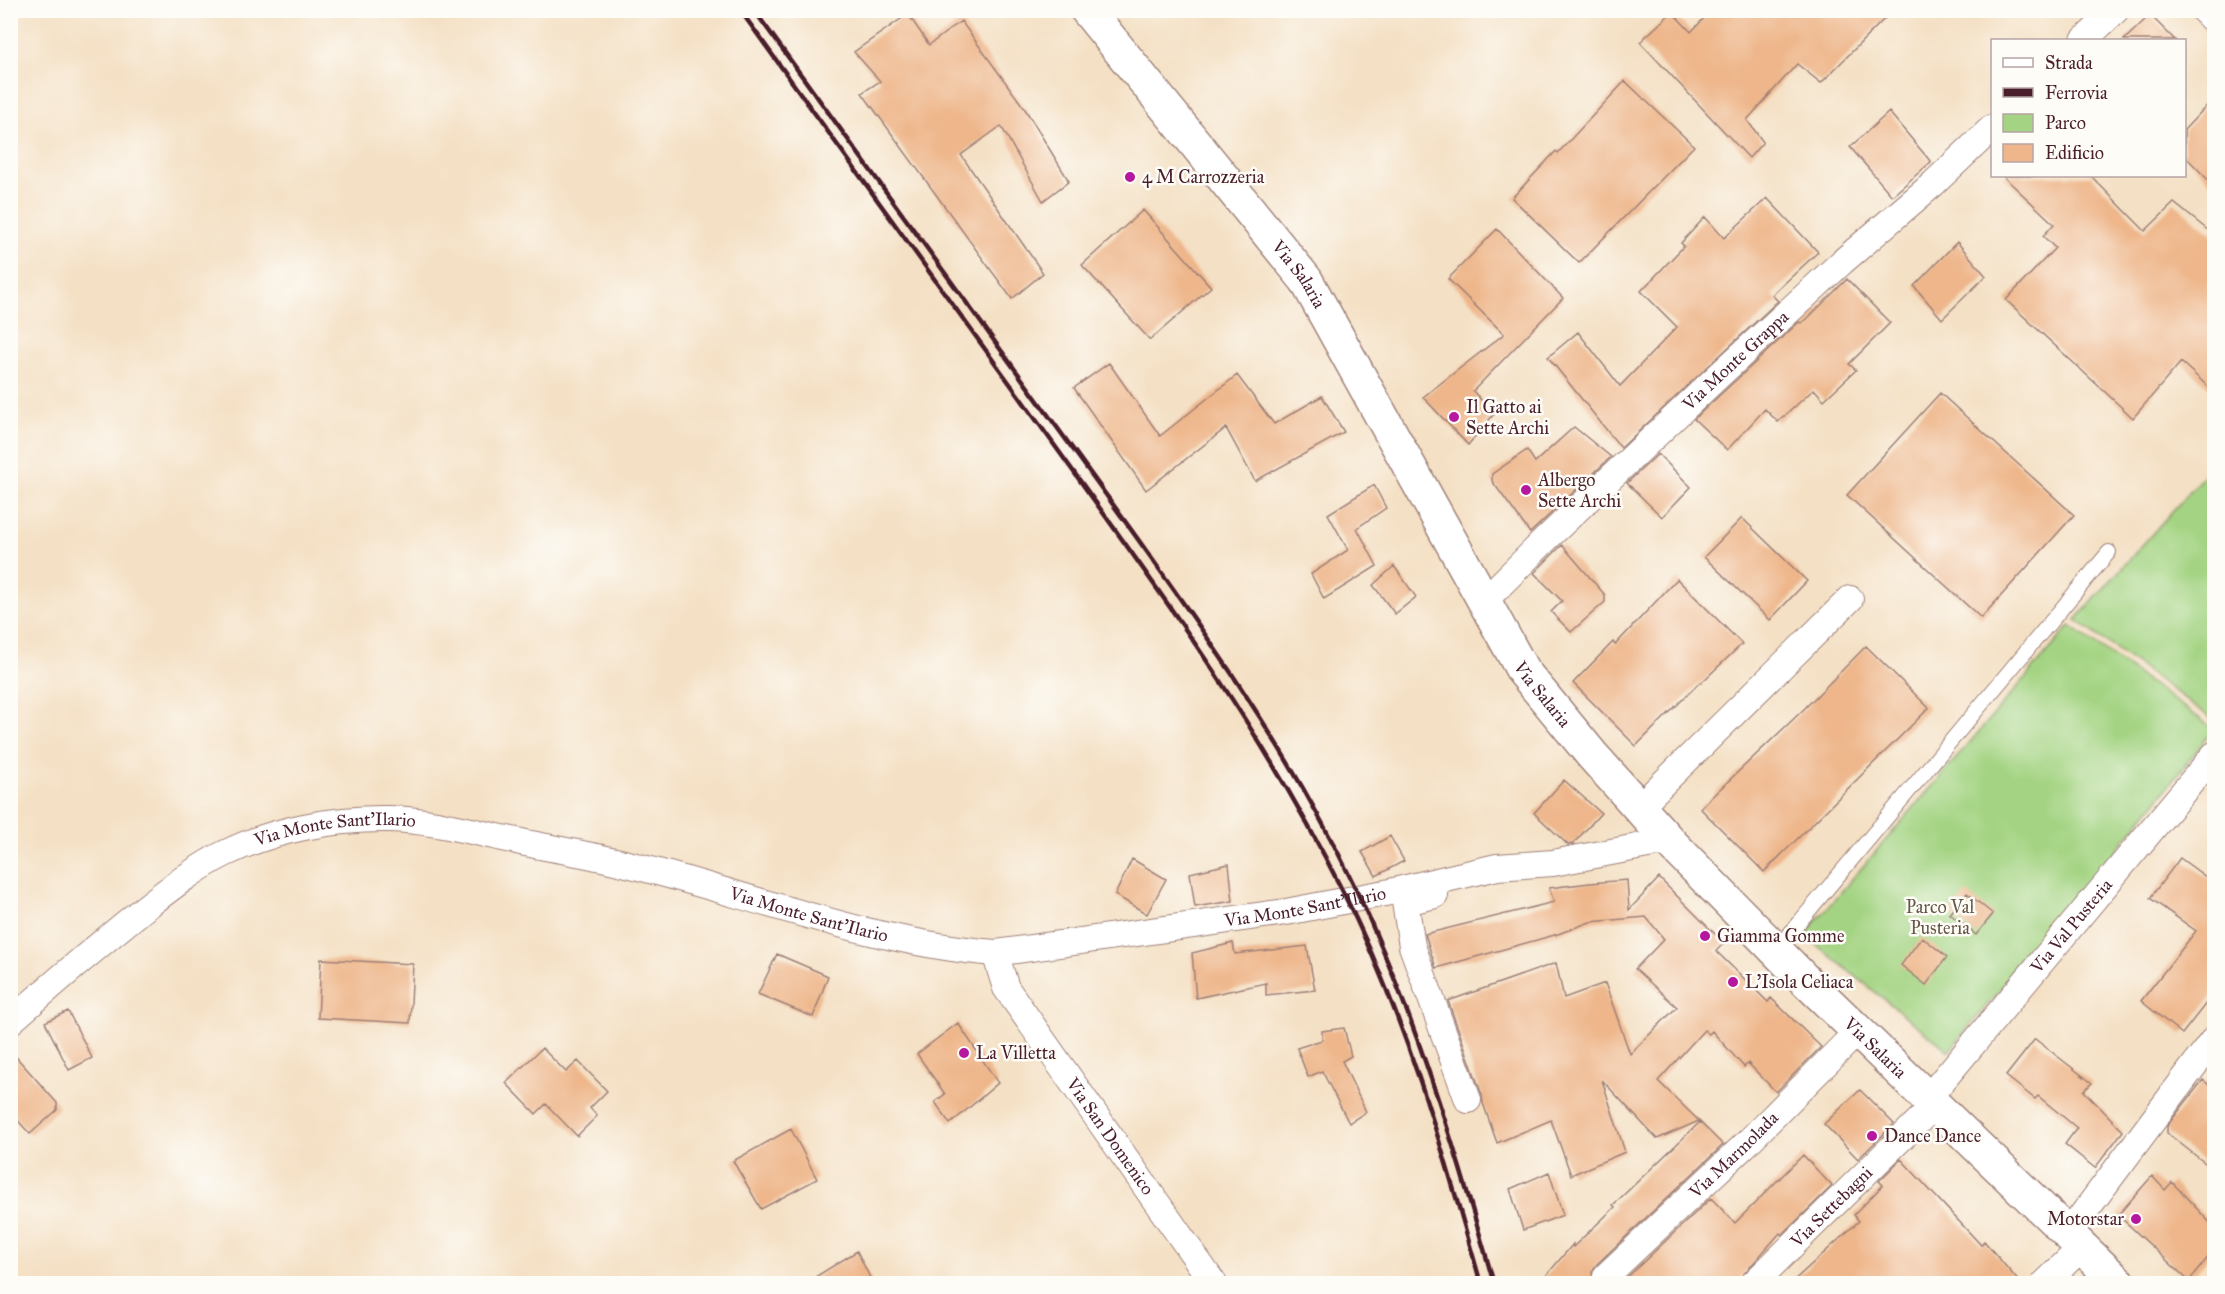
<svg xmlns="http://www.w3.org/2000/svg" width="2225" height="1294" font-family="'IM FELL Great Primer',serif">
<style>
.green{fill:#a4d483;stroke:#777a57;stroke-width:1.5}
.building{fill:#eeb68a}
.lines{fill:none;stroke-linecap:round;stroke-linejoin:round}
.service-casing{stroke:#9f8078;stroke-width:16}
.minor-casing{stroke:#9f8078;stroke-width:28}
.primary-casing{stroke:#9f8078;stroke-width:36}
.service{stroke:#fff;stroke-width:14}
.minor{stroke:#fff;stroke-width:26}
.primary{stroke:#fff;stroke-width:33}
.rail{stroke:#4a1f2b;stroke-width:4.5}
.poi-dot{fill:#b5179e;stroke:#fdfcf7;stroke-width:2}
.labels{text-anchor:middle;stroke-width:5;stroke-linejoin:round;paint-order:stroke}
.poi-label{font-size:18px;fill:#4a1f2b;stroke:#fdfcf7;text-anchor:start}
.street-label{font-size:18px;fill:#4a1f2b;stroke:#fdfcf7}
.park-label{font-size:18px;fill:#655545;stroke:#fdfcf7}
</style>
<rect width="100%" height="100%" fill="#fdfcf7"/>
<filter id="ink" filterUnits="userSpaceOnUse"><feTurbulence type="fractalNoise" baseFrequency=".0167" numOctaves="2"/><feDisplacementMap in="SourceGraphic" scale="12" xChannelSelector="R" yChannelSelector="G"/><feConvolveMatrix kernelMatrix="1 2 1 2 8 2 1 2 1" color-interpolation-filters="sRGB"/></filter>
<filter id="wash" filterUnits="userSpaceOnUse"><feTurbulence type="fractalNoise" baseFrequency=".008" numOctaves="4" result="noise"/><feDisplacementMap in="SourceGraphic" scale="24" xChannelSelector="R" yChannelSelector="G"/><feGaussianBlur stdDeviation="1.35" result="paint"/><feColorMatrix in="noise" values="0 0 0 0 0 0 0 0 0 0 0 0 0 0 0 0 0 1.4 0 .05"/><feComposite in="paint" operator="in"/></filter>
<g filter="url(#wash)">
<rect width="100%" height="100%" fill="#f4e0c4"/>
<path class="green" d="M 2214,464 L 2214,720 L 2076,620 Z
M 2070,626 L 2214,729 L 2143,818 L 1949,1051 L 1804,935 Z"/>
<g id="blocks">
<path class="building" d="M 1712,10 L 1893,10 L 1821,83 L 1797,64 L 1747,120 L 1763,142 L 1749,158 L 1640,42 L 1672,12 L 1691,32 Z
M 908,14 L 929,45 L 961,21 L 1025,109 L 1069,181 L 1043,201 L 1001,126 L 961,155 L 1043,273 L 1012,299 L 862,93 L 880,81 L 854,52 Z
M 2150,15 L 2175,40 L 2124,40 Z
M 1625,81 L 1694,146 L 1579,263 L 1512,198 L 1556,151 L 1558,153 Z
M 2214,98 L 2214,186 L 2184,155 L 2184,130 Z
M 1889,112 L 1931,162 L 1892,196 L 1850,147 Z
M 2003,176 L 2091,176 L 2145,231 L 2174,203 L 2214,235 L 2214,392 L 2181,362 L 2133,418 L 2006,300 L 2055,248 L 2043,236 L 2054,224 Z
M 1767,198 L 1818,252 L 1772,295 L 1778,301 L 1621,448 L 1548,357 L 1578,332 L 1620,386 L 1677,327 L 1641,291 L 1684,246 L 1681,243 L 1705,217 L 1724,238 Z
M 1143,210 L 1211,287 L 1150,340 L 1082,265 Z
M 1497,229 L 1563,298 L 1473,391 L 1494,414 L 1468,445 L 1423,397 L 1504,334 L 1448,279 Z
M 1957,242 L 1986,276 L 1942,319 L 1914,286 Z
M 1847,279 L 1890,323 L 1849,364 L 1856,370 L 1824,400 L 1814,389 L 1778,422 L 1765,409 L 1727,450 L 1694,419 L 1799,322 L 1801,323 L 1807,319 Z
M 1109,363 L 1160,436 L 1237,375 L 1274,424 L 1322,396 L 1344,432 L 1255,481 L 1226,428 L 1146,490 L 1074,388 Z
M 1940,393 L 2074,515 L 1981,618 L 1847,495 Z
M 1574,427 L 1611,457 L 1530,533 L 1492,481 L 1492,474 L 1527,450 L 1535,462 Z
M 1658,454 L 1691,487 L 1662,517 L 1627,483 Z
M 1374,485 L 1386,508 L 1357,528 L 1377,566 L 1324,599 L 1311,574 L 1348,550 L 1328,514 Z
M 1742,518 L 1807,581 L 1770,620 L 1704,557 Z
M 1562,545 L 1605,595 L 1605,602 L 1571,632 L 1551,612 L 1562,601 L 1534,573 Z
M 1394,566 L 1416,597 L 1395,614 L 1373,585 Z
M 1677,579 L 1742,644 L 1701,683 L 1700,682 L 1636,746 L 1573,683 L 1613,642 L 1615,645 Z
M 1866,646 L 1929,708 L 1764,872 L 1700,808 L 1804,709 Z
M 1564,780 L 1601,813 L 1573,844 L 1568,845 L 1534,813 Z
M 1390,836 L 1404,861 L 1376,876 L 1362,852 Z
M 2180,858 L 2214,883 L 2214,993 L 2182,1034 L 2141,1001 L 2196,931 L 2150,898 Z
M 1132,859 L 1166,879 L 1147,914 L 1115,895 Z
M 1229,864 L 1233,901 L 1195,907 L 1190,873 Z
M 1659,878 L 1724,943 L 1716,951 L 1768,1002 L 1771,998 L 1821,1047 L 1776,1092 L 1748,1063 L 1744,1067 L 1712,1031 L 1709,1034 L 1704,1030 L 1658,1081 L 1699,1121 L 1657,1139 L 1602,1080 L 1625,1152 L 1571,1175 L 1551,1120 L 1497,1143 L 1483,1103 L 1482,1095 L 1448,1001 L 1556,963 L 1564,998 L 1605,983 L 1630,1054 L 1677,1007 L 1635,969 L 1664,939 L 1646,917 L 1590,922 L 1558,934 L 1436,968 L 1425,934 L 1554,902 L 1549,888 L 1590,883 L 1627,880 L 1629,910 Z
M 1967,893 L 1993,914 L 1976,935 L 1950,914 Z
M 1922,937 L 1947,957 L 1926,985 L 1901,965 Z
M 1233,943 L 1235,954 L 1307,946 L 1315,990 L 1266,995 L 1266,983 L 1196,998 L 1192,953 Z
M 777,954 L 828,976 L 813,1017 L 758,994 Z
M 321,959 L 413,964 L 410,1023 L 318,1018 Z
M 68,1011 L 92,1058 L 69,1070 L 45,1022 Z
M 958,1023 L 998,1083 L 950,1124 L 935,1102 L 945,1094 L 917,1054 Z
M 1344,1028 L 1351,1056 L 1342,1061 L 1366,1112 L 1349,1123 L 1322,1071 L 1308,1077 L 1297,1048 L 1322,1040 L 1322,1031 Z
M 2035,1039 L 2092,1083 L 2084,1091 L 2123,1131 L 2095,1168 L 2065,1144 L 2077,1128 L 2038,1096 L 2035,1099 L 2006,1076 Z
M 542,1048 L 566,1072 L 578,1061 L 607,1091 L 590,1108 L 597,1116 L 577,1136 L 546,1104 L 536,1114 L 506,1083 Z
M 10,1050 L 57,1103 L 57,1110 L 30,1134 L 10,1112 Z
M 2203,1080 L 2214,1089 L 2214,1170 L 2167,1133 L 2167,1126 Z
M 1860,1090 L 1894,1124 L 1858,1159 L 1824,1124 Z
M 1700,1122 L 1723,1145 L 1596,1265 L 1592,1272 L 1593,1284 L 1539,1284 L 1573,1244 L 1573,1247 L 1615,1207 L 1613,1205 Z
M 791,1129 L 817,1179 L 761,1209 L 733,1161 Z
M 1803,1155 L 1832,1186 L 1782,1235 L 1780,1233 L 1735,1284 L 1620,1284 L 1711,1198 L 1735,1223 Z
M 1901,1159 L 1981,1245 L 1984,1241 L 2021,1284 L 1790,1284 L 1859,1221 L 1854,1215 L 1883,1185 L 1879,1181 Z
M 1549,1172 L 1563,1215 L 1523,1230 L 1510,1189 Z
M 2152,1176 L 2165,1190 L 2172,1182 L 2214,1227 L 2214,1250 L 2189,1281 L 2118,1215 Z
M 857,1251 L 873,1284 L 804,1284 Z"/>
</g>
</g>
<g filter="url(#ink)">
<use href="#blocks" fill-opacity="0" stroke="#9f8078" stroke-width="1.5"/>
<g class="lines">
<defs>
<path id="service" d="M 1776,950 L 2109,552"/>
<g id="minor">
<path d="M 2203,10 L 2214,21"/>
<path d="M 2084,40 L 2116,10"/>
<path id="s1" d="M 1484,601 L 1546,539 L 1714,380 L 1842,262 L 1933,184 L 1992,128"/>
<path d="M 1639,807 L 1850,599"/>
<path d="M 1435,895 L 1405,902 L 1412,946 L 1468,1100"/>
<path id="s2" d="M 995,953 L 1006,988 L 1214,1284"/>
<path id="s3" d="M 10,1022 C 53,984 96,947 141,911 C 168,890 194,869 224,854 C 274,829 335,818 390,819 C 433,820 476,833 517,841 C 548,848 580,853 611,860 C 739,890 863,942 995,953 L 1286,912 L 1390,892 L 1497,867 L 1553,863 L 1669,841"/>
<path id="s4" d="M 1928,1098 L 2214,755"/>
<path d="M 2068,1234 L 2214,1039"/>
<path id="s5" d="M 1606,1276 L 1747,1143 L 1858,1031"/>
<path id="s6" d="M 1753,1284 L 1935,1105"/>
<path d="M 2044,1284 L 2082,1247"/>
</g>
<g id="primary">
<path id="s7" d="M 1087,10 L 1306,280 L 1523,671 L 1592,755 L 1669,841 L 1803,978 L 2120,1284"/>
</g>
</defs>
<use href="#service" class="service-casing"/>
<use href="#minor" class="minor-casing"/>
<use href="#primary" class="primary-casing"/>
<use href="#service" class="service"/>
<use href="#minor" class="minor"/>
<use href="#primary" class="primary"/>
<path class="rail" d="M 740,10 C 845,156 950,301 1055,446 C 1158,589 1263,731 1342,890 C 1405,1015 1443,1150 1481,1284
M 754,10 C 868,168 983,324 1096,481 C 1189,610 1284,739 1353,883 C 1414,1012 1455,1147 1494,1284"/>
</g>
</g>
<g class="poi-dot">
<circle cx="1130" cy="177" r="6"/>
<circle cx="1454" cy="417" r="6"/>
<circle cx="1526" cy="490" r="6"/>
<circle cx="1705" cy="936" r="6"/>
<circle cx="1733" cy="982" r="6"/>
<circle cx="964" cy="1053" r="6"/>
<circle cx="1872" cy="1136" r="6"/>
<circle cx="2136" cy="1219" r="6"/>
</g>
<g class="labels">
<g class="poi-label">
<text x="1142" y="183">4 M Carrozzeria</text>
<text x="1466" y="413">Il Gatto ai<tspan x="1466" dy="21">Sette Archi</tspan></text>
<text x="1538" y="486">Albergo<tspan x="1538" dy="21">Sette Archi</tspan></text>
<text x="1717" y="942">Giamma Gomme</text>
<text x="1745" y="988">L'Isola Celiaca</text>
<text x="976" y="1059">La Villetta</text>
<text x="1884" y="1142">Dance Dance</text>
<text x="2124" y="1225" text-anchor="end">Motorstar</text>
</g>
<g class="street-label">
<text dy="6" stroke="none"><textPath href="#s7" startOffset="339">Via Salaria</textPath></text>
<text dy="6" stroke="none"><textPath href="#s1" startOffset="348">Via Monte Grappa</textPath></text>
<text dy="6" stroke="none"><textPath href="#s7" startOffset="825">Via Salaria</textPath></text>
<text dy="6" stroke="none"><textPath href="#s3" startOffset="388">Via Monte Sant'Ilario</textPath></text>
<text dy="6" stroke="none"><textPath href="#s3" startOffset="1378">Via Monte Sant'Ilario</textPath></text>
<text dy="6" stroke="none"><textPath href="#s3" startOffset="874">Via Monte Sant'Ilario</textPath></text>
<text dy="6" stroke="none"><textPath href="#s4" startOffset="224">Via Val Pusteria</textPath></text>
<text dy="6" stroke="none"><textPath href="#s7" startOffset="1311">Via Salaria</textPath></text>
<text dy="6" stroke="none"><textPath href="#s2" startOffset="218">Via San Domenico</textPath></text>
<text dy="6" stroke="none"><textPath href="#s5" startOffset="176">Via Marmolada</textPath></text>
<text dy="6" stroke="none"><textPath href="#s6" startOffset="110">Via Settebagni</textPath></text>
</g>
<g class="park-label">
<text x="1940" y="913">Parco Val<tspan x="1940" dy="21">Pusteria</tspan></text>
</g>
</g>
<rect width="2225" height="1294" fill="none" stroke="#fdfcf7" stroke-width="36"/>
<rect x="1991" y="39" width="195" height="138" fill="#fdfcf7" stroke="#b5a4a5" stroke-width="1.5"/>
<rect x="2003" y="58" width="30" height="9" fill="#ffffff" stroke="#b5a4a5" stroke-width="1.5"/>
<text x="2045" y="69" font-size="18" fill="#4a1f2b">Strada</text>
<rect x="2003" y="88" width="30" height="9" fill="#4a1f2b" stroke="#b5a4a5" stroke-width="1.5"/>
<text x="2045" y="99" font-size="18" fill="#4a1f2b">Ferrovia</text>
<rect x="2003" y="114" width="30" height="18" fill="#a4d483" stroke="#b5a4a5" stroke-width="1.5"/>
<text x="2045" y="129" font-size="18" fill="#4a1f2b">Parco</text>
<rect x="2003" y="144" width="30" height="18" fill="#eeb68a" stroke="#b5a4a5" stroke-width="1.5"/>
<text x="2045" y="159" font-size="18" fill="#4a1f2b">Edificio</text>
</svg>
